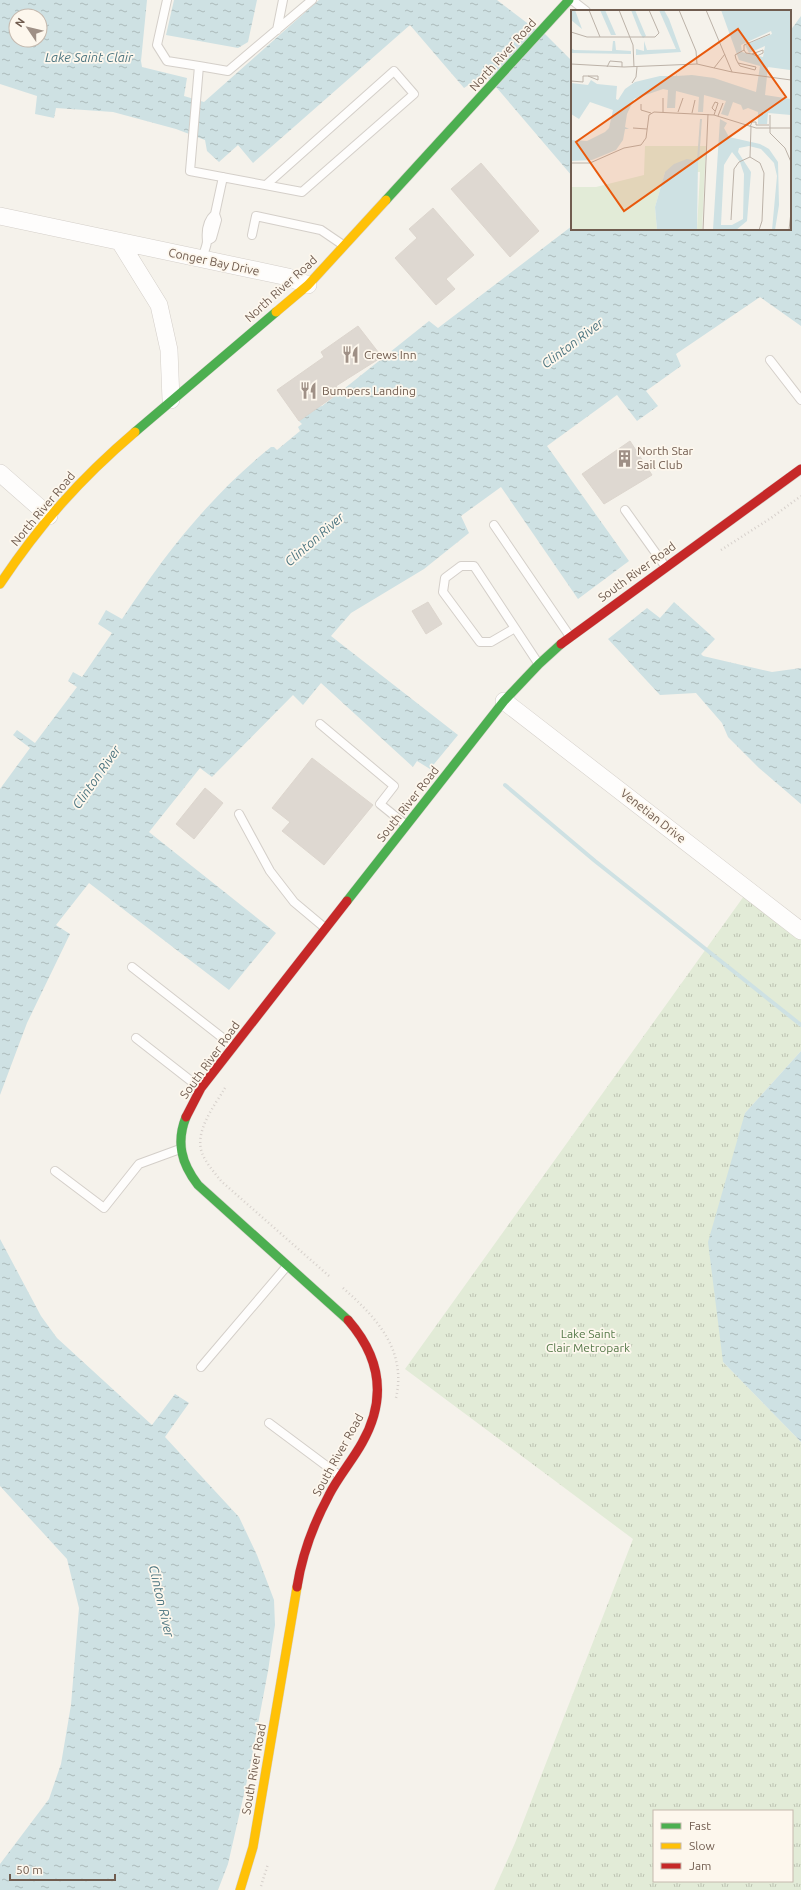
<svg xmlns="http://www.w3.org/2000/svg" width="801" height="1890" font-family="Ubuntu,sans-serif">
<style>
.park{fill:url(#park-tufts);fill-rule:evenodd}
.water{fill:url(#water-ripples);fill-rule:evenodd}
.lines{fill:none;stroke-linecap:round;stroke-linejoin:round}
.stream{stroke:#cee1e3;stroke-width:4}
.building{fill:#ded8d1;stroke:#ddd6ce}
.lane-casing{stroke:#d4cfc9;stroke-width:10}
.street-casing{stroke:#d4cfc9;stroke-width:18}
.fast-casing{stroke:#d5cfc9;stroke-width:10}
.slow-casing{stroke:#d5cfc9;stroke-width:10}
.jam-casing{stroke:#d5cfc9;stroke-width:10}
.path{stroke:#d6d0cb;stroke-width:2.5;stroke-dasharray:1 3;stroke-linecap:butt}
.lane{stroke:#fefdfc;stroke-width:8}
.street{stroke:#fefdfc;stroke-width:17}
.fast{stroke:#4caf50;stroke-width:9}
.slow{stroke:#ffc107;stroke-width:9}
.jam{stroke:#c62828;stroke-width:9}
.labels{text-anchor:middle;stroke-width:3.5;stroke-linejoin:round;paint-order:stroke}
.street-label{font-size:12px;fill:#705c4f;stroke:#fdf7ed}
.poi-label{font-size:12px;fill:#705c4f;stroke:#fdf7ed;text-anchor:start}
.park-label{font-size:12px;fill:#577a4b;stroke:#fdf7ed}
.water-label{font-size:13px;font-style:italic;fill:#4c7580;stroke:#fdf7ed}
.inset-river{fill:none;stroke:#cee1e3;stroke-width:2}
.inset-road{fill:none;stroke:#bcb2a8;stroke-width:1}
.view{fill:#e8590c;fill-opacity:0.15;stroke:#e8590c;stroke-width:2}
.inset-edge{fill:none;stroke:#705c4f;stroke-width:2}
</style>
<defs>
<pattern id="park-tufts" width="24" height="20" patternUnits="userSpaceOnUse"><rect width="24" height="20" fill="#e2ebd7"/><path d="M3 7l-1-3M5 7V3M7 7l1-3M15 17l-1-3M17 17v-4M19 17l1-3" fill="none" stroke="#bcc2b1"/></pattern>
<pattern id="water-ripples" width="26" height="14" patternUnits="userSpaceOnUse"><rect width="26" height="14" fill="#cee1e3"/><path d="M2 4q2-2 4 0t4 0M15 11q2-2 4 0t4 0" fill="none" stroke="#acbaba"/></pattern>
</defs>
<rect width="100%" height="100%" fill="#f5f2eb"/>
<path class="park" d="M 744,896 L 801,939 L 801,1051 L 745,1113 L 723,1362 L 801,1442 L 801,1890 L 494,1890 L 515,1843 L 633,1539 L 405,1369 ZM 654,1811 L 792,1811 L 792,1881 L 654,1881 Z"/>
<path class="water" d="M 0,0 L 147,0 L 141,61 L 142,67 L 187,78 L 184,96 L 204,102 L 319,0 L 497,0 L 535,29 L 545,34 L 572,61 L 572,176 L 485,74 L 464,88 L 410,25 L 253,163 L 238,145 L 219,162 L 207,151 L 205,140 L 176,129 L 113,112 L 56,108 L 54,118 L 35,114 L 37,96 L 0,84 ZM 16,16 L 40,16 L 40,40 L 16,40 Z
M 174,0 L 257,0 L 248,42 L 238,48 L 166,35 Z
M 801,16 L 801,326 L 760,297 L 676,354 L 681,366 L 646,391 L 658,406 L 637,421 L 617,395 L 547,446 L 629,561 L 578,599 L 501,487 L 461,516 L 469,533 L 424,569 L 351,613 L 331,636 L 458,735 L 430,769 L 417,761 L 413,767 L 321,683 L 303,705 L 293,695 L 212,777 L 200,768 L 149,832 L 276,933 L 229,990 L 89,883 L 56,925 L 70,934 L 27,1023 L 0,1095 L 0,789 L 30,748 L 13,735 L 17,730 L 35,743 L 77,687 L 68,681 L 73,672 L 82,677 L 112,633 L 98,624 L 106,610 L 122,619 C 165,554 210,496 271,447 L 274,447 L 277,450 L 300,431 L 298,427 L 302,424 L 299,421 L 316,407 L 322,406 L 340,392 L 429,321 L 438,328 L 572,226 L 572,229 L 790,229 L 790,31 Z
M 674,602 L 715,639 L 701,654 L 703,656 L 772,672 L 801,668 L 801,804 L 759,768 L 728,737 L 722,723 L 696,693 L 660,695 L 608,639 L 647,608 L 660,618 Z
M 801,1051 L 801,1442 L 723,1362 L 708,1242 L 745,1113 Z
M 0,1239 L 41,1316 L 57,1338 L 152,1425 L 175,1394 L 189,1403 L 165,1437 L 239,1517 L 257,1555 L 274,1600 L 275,1625 L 268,1671 L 249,1772 L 228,1864 L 218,1890 L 0,1890 L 0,1864 L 49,1799 L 61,1764 L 71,1705 L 79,1608 L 67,1559 L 0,1486 Z"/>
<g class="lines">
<path class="stream" d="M 505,785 L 595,861 L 801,1025"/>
</g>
<path class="building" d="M 481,163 L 539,231 L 510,257 L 451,189 Z
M 433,208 L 474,255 L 446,279 L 455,289 L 436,305 L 395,258 L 417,238 L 409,229 Z
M 358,326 L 382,357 L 336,386 L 340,392 L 299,421 L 277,390 L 324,357 L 321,352 Z
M 630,441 L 652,475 L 604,504 L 582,474 Z
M 428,602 L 442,624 L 426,634 L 412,611 Z
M 312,758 L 373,805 L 324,865 L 282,831 L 290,822 L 272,808 Z
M 205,788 L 223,803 L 194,839 L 176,824 Z"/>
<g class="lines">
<defs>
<path id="lane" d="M 167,0 L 157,45 L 167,61 L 199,66
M 572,0 L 586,11
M 277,30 L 283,0
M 266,185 L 394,71 L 414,94 L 302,192 C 264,185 227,178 190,171 L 199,66 L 228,71 L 312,0
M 252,235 L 256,216 L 321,230 L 343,245
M 207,241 L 212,238 L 217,220 L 215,214
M 202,259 C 203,254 207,246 207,241 C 206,232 207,221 215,214 L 223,177
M 770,360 L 801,400
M 625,510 L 665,566
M 494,525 L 569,635
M 515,628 L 491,642 L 480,642 L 443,592 L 445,578 L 461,566 L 474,566 L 538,663
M 320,724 L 394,786 L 380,804 L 406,825
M 239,814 L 270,871 L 294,902 L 325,928
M 132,967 L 233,1046
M 136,1038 L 200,1088
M 55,1171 L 104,1208 L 139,1164 L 180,1149
M 201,1367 L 287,1266
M 269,1423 L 340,1476"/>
<path id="street" d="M 0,216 L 288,277 L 308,285
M 120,242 L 159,305 L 169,350 L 171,400
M 0,473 L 49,516
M 504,701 L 801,931"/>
<path id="fast" d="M 386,200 L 569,0
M 135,432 L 276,312
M 347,901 L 504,701 L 539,664 L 561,644
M 186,1117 C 176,1142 181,1163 198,1185 L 348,1320"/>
<path id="slow" d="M 276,312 L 308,285 L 386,200
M 0,584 C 40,524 80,479 135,432
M 240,1890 L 253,1847 L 297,1587"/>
<path id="jam" d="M 561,644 L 801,469
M 186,1117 L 201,1088 L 347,901
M 297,1587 C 302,1555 314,1523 329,1495 C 338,1477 352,1461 362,1443 C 387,1399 381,1358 348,1320"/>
</defs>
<use href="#lane" class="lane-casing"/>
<use href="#street" class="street-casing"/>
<use href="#fast" class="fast-casing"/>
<use href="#slow" class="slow-casing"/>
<use href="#jam" class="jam-casing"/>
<path class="path" d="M 721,550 L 771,518 L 801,496
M 225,1088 C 215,1105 194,1131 202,1153 C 206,1163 214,1172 221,1181 L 329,1276
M 343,1288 C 376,1317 407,1350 396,1398
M 261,1886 L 268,1864"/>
<use href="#lane" class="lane"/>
<use href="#street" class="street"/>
<use href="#fast" class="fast"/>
<use href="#slow" class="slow"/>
<use href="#jam" class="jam"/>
</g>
<defs>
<symbol id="restaurant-bare" viewBox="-9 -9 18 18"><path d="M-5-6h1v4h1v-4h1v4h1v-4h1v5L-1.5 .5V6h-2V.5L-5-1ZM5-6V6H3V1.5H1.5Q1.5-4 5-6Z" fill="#9f9086" stroke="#fdf7ed" stroke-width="2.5" paint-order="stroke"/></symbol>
<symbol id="building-bare" viewBox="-9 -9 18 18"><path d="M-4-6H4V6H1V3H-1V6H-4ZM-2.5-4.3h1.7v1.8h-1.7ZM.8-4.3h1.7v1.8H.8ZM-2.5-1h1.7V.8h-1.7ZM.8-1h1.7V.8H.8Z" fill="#9f9086" stroke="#fdf7ed" stroke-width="2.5" paint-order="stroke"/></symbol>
</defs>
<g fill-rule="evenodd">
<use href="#restaurant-bare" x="338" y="342" width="25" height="25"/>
<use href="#restaurant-bare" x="296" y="378" width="25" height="25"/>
<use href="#building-bare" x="612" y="446" width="25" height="25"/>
</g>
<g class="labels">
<g class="street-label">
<text transform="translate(503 55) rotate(-48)" y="4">North River Road</text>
<text transform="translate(214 262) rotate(12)" y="4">Conger Bay Drive</text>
<text transform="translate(281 289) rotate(-42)" y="4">North River Road</text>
<text transform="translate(43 509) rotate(-50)" y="4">North River Road</text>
<text transform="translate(637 572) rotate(-36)" y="4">South River Road</text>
<text transform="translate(408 804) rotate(-52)" y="4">South River Road</text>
<text transform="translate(653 816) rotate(38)" y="4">Venetian Drive</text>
<text transform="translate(210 1060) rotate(-54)" y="4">South River Road</text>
<text transform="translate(338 1455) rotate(-61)" y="4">South River Road</text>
<text transform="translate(254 1769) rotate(-80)" y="4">South River Road</text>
</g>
<g class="poi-label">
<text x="364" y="359">Crews Inn</text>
<text x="322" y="395">Bumpers Landing</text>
<text x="637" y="455">North Star<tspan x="637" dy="14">Sail Club</tspan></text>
</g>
<g class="park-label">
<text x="588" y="1338">Lake Saint<tspan x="588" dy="14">Clair Metropark</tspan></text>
</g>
<g class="water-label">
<text x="89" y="62">Lake Saint Clair</text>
<text transform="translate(572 343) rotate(-37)" y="5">Clinton River</text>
<text transform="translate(314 539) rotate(-41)" y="5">Clinton River</text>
<text transform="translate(96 777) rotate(-55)" y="5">Clinton River</text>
<text transform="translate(162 1601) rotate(77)" y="5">Clinton River</text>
</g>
</g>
<g transform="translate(571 10)">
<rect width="220" height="220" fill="#f5f2eb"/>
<path d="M 74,136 L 135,136 L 131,220 L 126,220 L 129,162 L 94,162 L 84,197 L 86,220 L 0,220 L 0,177 L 25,177 L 73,165 Z" fill="#e2ebd7"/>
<path d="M 0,0 L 4,0 L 11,19 L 0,10 ZM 29,0 L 34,0 L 45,25 L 40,25 ZM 60,0 L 64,0 L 75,26 L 72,28 L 69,23 ZM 88,0 L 93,0 L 98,9 L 110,42 L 65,45 L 65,39 L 73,41 L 73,31 L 76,40 L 105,39 ZM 150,0 L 220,0 L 220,62 L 219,60 L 197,57 L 194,85 L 220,89 L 220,105 L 197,103 L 196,114 L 187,114 L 187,102 L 177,98 L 172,100 L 170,95 L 162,92 L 157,106 L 150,104 L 155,91 L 133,85 L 132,102 L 127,102 L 128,87 L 105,81 L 104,98 L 96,98 L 97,80 L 92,79 L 63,89 L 56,104 L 54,117 L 58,119 L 54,119 L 52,130 L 45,140 L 21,150 L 0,151 L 0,130 L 16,131 L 34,122 L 38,118 L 42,100 L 19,92 L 8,109 L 0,104 L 0,73 L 17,75 L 20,70 L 26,74 L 46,76 L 45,89 L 47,90 L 54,79 L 64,72 L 89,66 L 105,66 L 105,64 L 106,66 L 121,65 L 143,68 L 185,82 L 189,56 L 168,50 ZM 200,21 L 201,24 L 174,35 L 178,43 L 194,36 L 192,47 L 171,42 L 170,35 ZM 42,31 L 44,31 L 45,40 L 60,41 L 60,44 L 0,43 L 0,38 L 3,40 L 41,41 ZM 149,109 L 156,113 L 153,118 L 158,127 L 189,134 L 198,139 L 207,152 L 208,195 L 204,220 L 201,220 L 206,166 L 203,153 L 190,139 L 178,136 L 168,138 L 167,142 L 180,162 L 176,211 L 165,220 L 142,220 ZM 161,142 L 169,152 L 173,164 L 172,209 L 161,215 L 150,215 L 153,155 ZM 116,149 L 127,151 L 126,220 L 86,220 L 84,197 L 94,162 L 103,154 Z" fill="#cee1e3" fill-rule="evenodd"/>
<path class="inset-river" d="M 127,151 L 130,109"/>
<path class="inset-road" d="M 18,0 L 29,27M 48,0 L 62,35 L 63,57M 108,0 L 125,41 L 126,54M 135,0 L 161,62M 0,22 L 16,27 L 84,27 L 88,23 L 78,0M 173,40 L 173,35 L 199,24M 167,53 L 185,57 L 184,60 L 169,56 L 167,53 L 165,49 L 164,45 L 173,40 L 175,43 L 181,44 L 186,46 L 192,43 L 192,40 L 181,44M 0,54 L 53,57 L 126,54 L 161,62 L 220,70M 36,57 L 39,51 L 51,52 L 51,57M 143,58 L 154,44M 0,71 L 12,72 L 12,66 L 27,66 L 27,70 L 17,66M 61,73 L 65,67 L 66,57M 70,94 L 70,100 L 80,103M 92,102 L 92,88M 107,102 L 112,88M 121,103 L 124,90M 143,105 L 147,93 L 144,92 L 141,98 L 144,101M 199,105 L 199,123 L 214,138 L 220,152M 147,106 L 152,93M 179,117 L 181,112 L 185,112 L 185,115 L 198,115M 62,118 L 76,119M 179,147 L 180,117M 0,153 L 19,153 L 53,138 L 70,135 L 75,128 L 78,105 L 83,102 L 143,105 L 185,118 L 220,118M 160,210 L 163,159 L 168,152 L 179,147 L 189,153 L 193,163 L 191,211 L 188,220M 132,220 L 137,104M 218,220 L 220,202"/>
<path class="view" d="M 167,19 L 215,87 L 53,201 L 5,132 Z"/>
<rect width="220" height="220" class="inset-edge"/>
</g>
<rect x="653" y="1810" width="140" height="72" fill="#fdf7ed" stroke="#c5b9ae"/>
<rect x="661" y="1823" width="20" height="6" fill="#4caf50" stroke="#c5b9ae"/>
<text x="689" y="1830" font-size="12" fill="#705c4f">Fast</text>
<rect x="661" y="1843" width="20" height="6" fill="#ffc107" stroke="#c5b9ae"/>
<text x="689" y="1850" font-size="12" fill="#705c4f">Slow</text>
<rect x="661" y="1863" width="20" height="6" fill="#c62828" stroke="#c5b9ae"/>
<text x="689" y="1870" font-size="12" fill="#705c4f">Jam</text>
<g transform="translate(28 28) rotate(305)"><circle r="19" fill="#fdf7ed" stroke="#c5b9ae"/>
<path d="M0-3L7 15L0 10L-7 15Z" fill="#9f9086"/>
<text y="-6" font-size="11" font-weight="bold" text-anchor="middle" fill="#705c4f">N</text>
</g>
<path d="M10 1874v6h105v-6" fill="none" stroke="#705c4f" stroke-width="2"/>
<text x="16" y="1874" font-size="12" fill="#705c4f" stroke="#fdf7ed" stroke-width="3" paint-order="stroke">50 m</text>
</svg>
